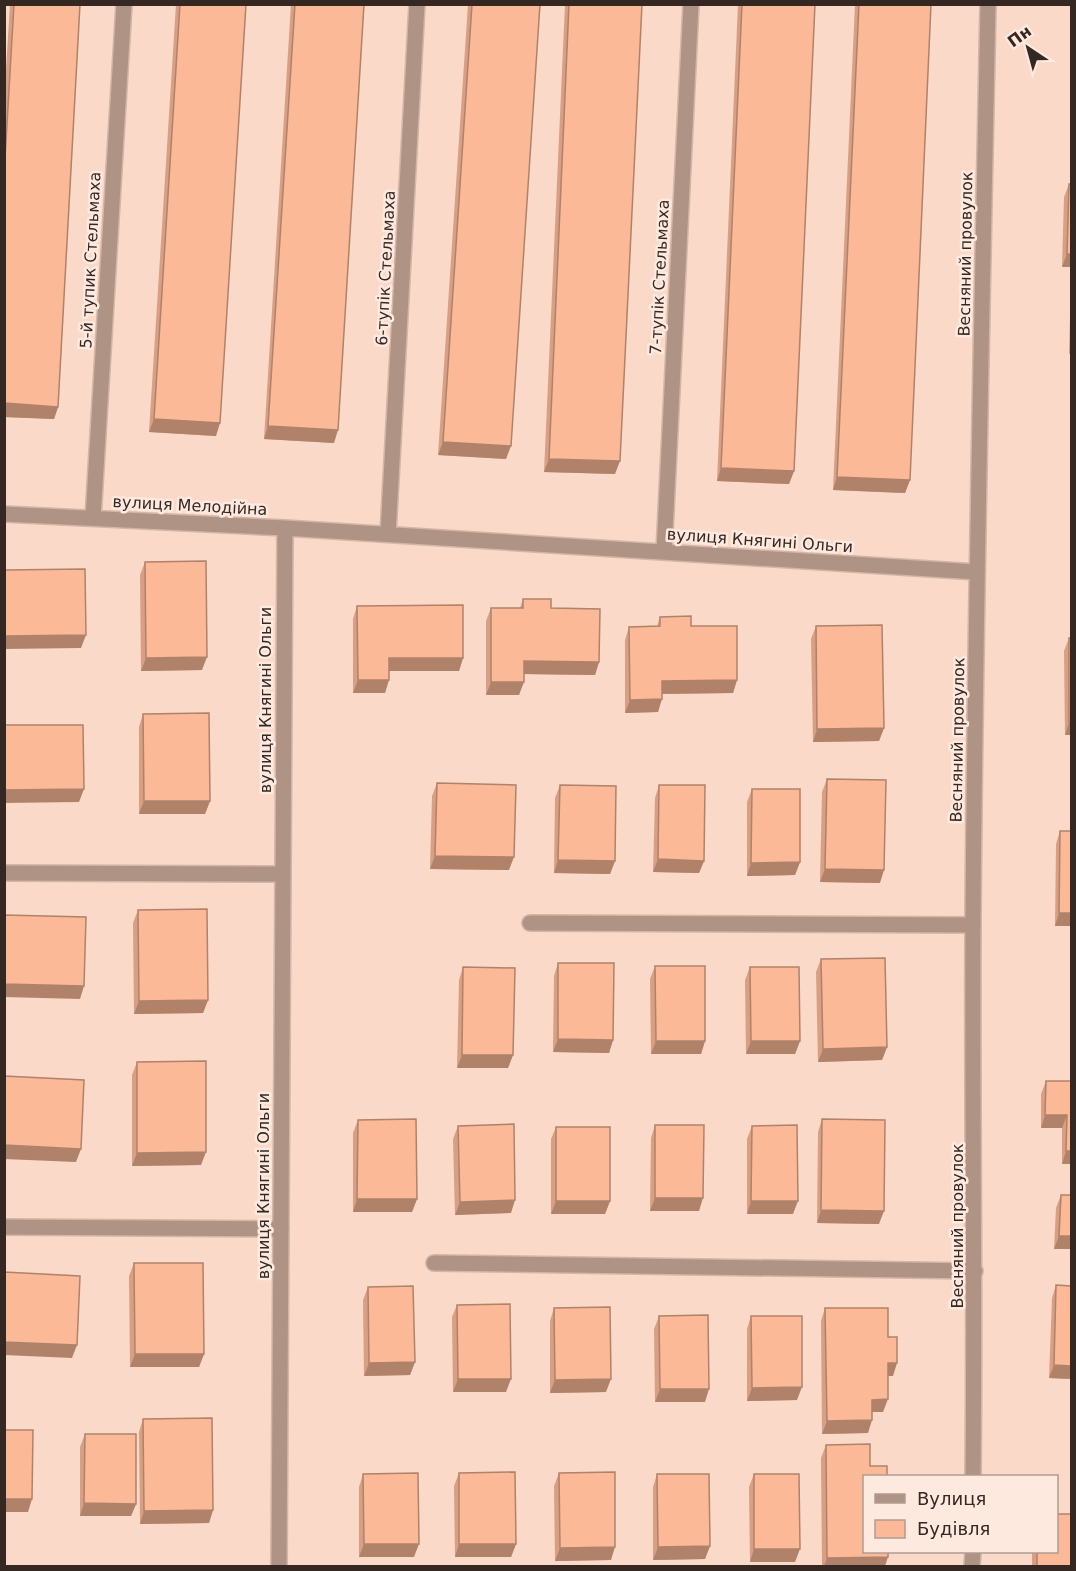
<svg xmlns="http://www.w3.org/2000/svg" width="1076" height="1571" font-family="'DejaVu Sans',sans-serif">
<style>
.lines{fill:none;stroke-linecap:round;stroke-linejoin:round}
.lane-casing{stroke:#d3b6a7;stroke-width:18}
.street-casing{stroke:#d3b6a7;stroke-width:18}
.lane{stroke:#af9384;stroke-width:15}
.street{stroke:#af9384;stroke-width:15}
.wall{fill:#d89f83}
.shaded-wall{fill:#b0826a}
.building{fill:#fbb998;stroke:#b0826a;stroke-width:1.5}
.labels{text-anchor:middle;stroke-width:5;stroke-linejoin:round;paint-order:stroke}
.street-label{font-size:16px;fill:#352822;stroke:#fee9df}
</style>
<rect width="100%" height="100%" fill="#fad9c8"/>
<g class="lines">
<defs>
<path id="lane" d="M 4,873 L 282,874
M 530,923 L 973,925
M 4,1227 L 281,1229
M 434,1263 L 975,1271"/>
<path id="street" d="M 4,514 L 285,528
M 93,518 L 124,4
M 388,534 L 417,4
M 664,552 L 691,4
M 973,1476 C 975,1292 972,1107 973,922 C 975,616 982,310 988,4
M 279,1566 L 285,528 L 977,572
M 972,1566 L 973,1552"/>
</defs>
<use href="#lane" class="lane-casing"/>
<use href="#street" class="street-casing"/>
<use href="#lane" class="lane"/>
<use href="#street" class="street"/>
</g>
<path class="wall" d="M 10,4 L 80,4 L 58,407 L 54,419 L 4,417 L 4,102 Z
M 176,4 L 246,4 L 216,436 L 149,432 Z
M 291,4 L 364,4 L 334,443 L 264,439 Z
M 468,4 L 540,4 L 506,459 L 438,455 Z
M 565,4 L 642,4 L 615,474 L 544,472 Z
M 738,4 L 815,4 L 794,471 L 789,484 L 717,481 Z
M 855,4 L 931,4 L 910,480 L 905,493 L 833,490 Z
M 1069,184 L 1071,267 L 1062,267 L 1064,197 Z
M 1071,314 L 1071,354 L 1069,354 L 1070,318 Z
M 145,562 L 202,670 L 141,671 L 140,575 Z
M 523,599 L 551,608 L 599,662 L 595,675 L 524,674 L 519,695 L 486,695 L 486,621 L 491,608 L 520,608 Z
M 357,606 L 463,658 L 459,671 L 389,671 L 385,693 L 353,693 L 353,619 Z
M 660,617 L 691,626 L 737,680 L 733,693 L 662,694 L 658,712 L 625,713 L 625,640 L 629,627 L 657,626 Z
M 816,626 L 884,728 L 879,741 L 813,742 L 811,639 Z
M 1069,638 L 1071,735 L 1065,735 L 1064,651 Z
M 143,714 L 210,801 L 205,814 L 139,814 L 139,727 Z
M 827,779 L 880,883 L 820,882 L 822,792 Z
M 437,783 L 509,870 L 430,869 L 432,796 Z
M 560,785 L 615,861 L 610,874 L 554,873 L 555,798 Z
M 659,785 L 704,861 L 699,873 L 653,872 L 655,798 Z
M 752,789 L 800,862 L 795,875 L 747,876 L 747,802 Z
M 1060,831 L 1071,831 L 1071,926 L 1055,926 L 1056,844 Z
M 138,910 L 208,1000 L 203,1013 L 134,1014 L 133,923 Z
M 821,959 L 887,1047 L 882,1060 L 818,1062 L 816,972 Z
M 558,963 L 613,1040 L 609,1053 L 553,1052 L 554,976 Z
M 655,966 L 705,1041 L 701,1054 L 651,1054 L 650,979 Z
M 463,967 L 513,1055 L 508,1068 L 457,1068 L 459,980 Z
M 750,967 L 800,1041 L 795,1054 L 746,1054 L 745,980 Z
M 137,1062 L 201,1165 L 132,1166 L 132,1075 Z
M 1046,1081 L 1071,1081 L 1071,1164 L 1062,1164 L 1062,1128 L 1041,1128 L 1041,1094 Z
M 822,1119 L 879,1224 L 817,1223 L 818,1132 Z
M 358,1120 L 417,1199 L 412,1212 L 353,1212 L 353,1133 Z
M 655,1125 L 699,1211 L 650,1211 L 651,1138 Z
M 458,1126 L 511,1213 L 455,1215 L 453,1139 Z
M 752,1126 L 793,1214 L 747,1214 L 747,1139 Z
M 556,1127 L 610,1201 L 605,1214 L 551,1214 L 551,1139 Z
M 1061,1195 L 1071,1249 L 1054,1249 L 1056,1208 Z
M 1071,1249 L 1071,1275 L 1070,1275 Z
M 134,1263 L 204,1354 L 199,1367 L 130,1367 L 129,1276 Z
M 1056,1285 L 1071,1379 L 1049,1378 L 1052,1298 Z
M 368,1287 L 415,1362 L 410,1375 L 364,1376 L 363,1300 Z
M 457,1305 L 506,1392 L 453,1392 L 452,1317 Z
M 554,1308 L 606,1392 L 550,1393 L 550,1321 Z
M 825,1308 L 888,1337 L 893,1376 L 888,1376 L 883,1412 L 872,1412 L 868,1433 L 822,1434 L 821,1321 Z
M 659,1316 L 705,1402 L 655,1402 L 654,1329 Z
M 751,1316 L 797,1400 L 747,1401 L 747,1329 Z
M 143,1419 L 213,1510 L 209,1523 L 140,1524 L 139,1432 Z
M 85,1434 L 136,1504 L 131,1516 L 80,1516 L 80,1447 Z
M 826,1445 L 870,1466 L 885,1566 L 822,1566 L 821,1458 Z
M 459,1473 L 516,1544 L 511,1557 L 455,1557 L 454,1486 Z
M 559,1473 L 611,1560 L 555,1561 L 554,1486 Z
M 363,1474 L 414,1557 L 359,1557 L 359,1487 Z
M 657,1474 L 710,1546 L 705,1559 L 653,1560 L 653,1487 Z
M 754,1474 L 795,1562 L 750,1562 L 749,1487 Z
M 1032,1551 L 1056,1551 L 1071,1566 L 1032,1566 Z"/>
<path class="shaded-wall" d="M 1067,254 L 1071,254 L 1071,267 L 1062,267 Z
M 4,403 L 58,407 L 54,419 L 4,417 Z
M 154,419 L 220,423 L 216,436 L 149,432 Z
M 268,426 L 338,430 L 334,443 L 264,439 Z
M 443,442 L 511,446 L 506,459 L 438,455 Z
M 549,459 L 620,461 L 615,474 L 544,472 Z
M 721,468 L 794,471 L 789,484 L 717,481 Z
M 837,477 L 910,480 L 905,493 L 833,490 Z
M 86,635 L 81,648 L 4,649 L 4,636 Z
M 207,657 L 202,670 L 141,671 L 146,658 Z
M 389,658 L 463,658 L 459,671 L 385,671 Z
M 524,661 L 599,662 L 595,675 L 520,674 Z
M 358,680 L 389,680 L 385,693 L 353,693 Z
M 737,680 L 733,693 L 657,694 L 662,681 Z
M 491,682 L 524,682 L 519,695 L 486,695 Z
M 662,699 L 658,712 L 625,713 L 630,700 Z
M 1069,722 L 1071,722 L 1071,735 L 1065,735 Z
M 884,728 L 879,741 L 813,742 L 817,729 Z
M 84,789 L 79,802 L 4,803 L 4,790 Z
M 144,801 L 210,801 L 205,814 L 139,814 Z
M 435,856 L 514,857 L 509,870 L 430,869 Z
M 658,859 L 704,861 L 699,873 L 653,872 Z
M 558,860 L 615,861 L 610,874 L 554,873 Z
M 800,862 L 795,875 L 747,876 L 751,863 Z
M 825,869 L 884,870 L 880,883 L 820,882 Z
M 1059,913 L 1071,913 L 1071,926 L 1055,926 Z
M 4,984 L 84,986 L 80,999 L 4,997 Z
M 208,1000 L 203,1013 L 134,1014 L 139,1001 Z
M 558,1039 L 613,1040 L 609,1053 L 553,1052 Z
M 656,1041 L 705,1041 L 701,1054 L 651,1054 Z
M 751,1041 L 800,1041 L 795,1054 L 746,1054 Z
M 887,1047 L 882,1060 L 818,1062 L 823,1049 Z
M 462,1055 L 513,1055 L 508,1068 L 457,1068 Z
M 1045,1115 L 1067,1115 L 1062,1128 L 1041,1128 Z
M 4,1145 L 81,1149 L 76,1162 L 4,1159 Z
M 1066,1151 L 1071,1151 L 1071,1164 L 1062,1164 Z
M 206,1152 L 201,1165 L 132,1166 L 137,1153 Z
M 655,1198 L 703,1198 L 699,1211 L 650,1211 Z
M 357,1199 L 417,1199 L 412,1212 L 353,1212 Z
M 515,1200 L 511,1213 L 455,1215 L 460,1202 Z
M 556,1201 L 610,1201 L 605,1214 L 551,1214 Z
M 751,1201 L 798,1201 L 793,1214 L 747,1214 Z
M 821,1210 L 884,1211 L 879,1224 L 817,1223 Z
M 1059,1236 L 1071,1236 L 1071,1249 L 1054,1249 Z
M 4,1342 L 77,1345 L 72,1358 L 4,1355 Z
M 135,1354 L 204,1354 L 199,1367 L 130,1367 Z
M 415,1362 L 410,1375 L 364,1376 L 369,1363 Z
M 888,1363 L 897,1363 L 893,1376 L 883,1376 Z
M 1054,1365 L 1071,1366 L 1071,1379 L 1049,1378 Z
M 458,1379 L 511,1379 L 506,1392 L 453,1392 Z
M 611,1379 L 606,1392 L 550,1393 L 555,1380 Z
M 802,1387 L 797,1400 L 747,1401 L 752,1388 Z
M 660,1389 L 709,1389 L 705,1402 L 655,1402 Z
M 888,1399 L 883,1412 L 868,1412 L 872,1400 Z
M 872,1420 L 868,1433 L 822,1434 L 827,1421 Z
M 4,1499 L 32,1499 L 28,1512 L 4,1512 Z
M 84,1503 L 136,1504 L 131,1516 L 80,1516 Z
M 213,1510 L 209,1523 L 140,1524 L 144,1511 Z
M 364,1544 L 419,1544 L 414,1557 L 359,1557 Z
M 459,1544 L 516,1544 L 511,1557 L 455,1557 Z
M 710,1546 L 705,1559 L 653,1560 L 658,1547 Z
M 615,1547 L 611,1560 L 555,1561 L 560,1548 Z
M 754,1549 L 800,1549 L 795,1562 L 750,1562 Z
M 888,1557 L 885,1566 L 824,1566 L 827,1558 Z"/>
<path class="building" d="M 14,4 L 80,4 L 58,407 L 4,403 L 4,176 Z
M 180,4 L 246,4 L 220,423 L 154,419 Z
M 295,4 L 364,4 L 338,430 L 268,426 Z
M 472,4 L 540,4 L 511,446 L 443,442 Z
M 569,4 L 642,4 L 620,461 L 549,459 Z
M 742,4 L 815,4 L 794,471 L 721,468 Z
M 859,4 L 931,4 L 910,480 L 837,477 Z
M 1069,184 L 1071,184 L 1071,254 L 1067,254 Z
M 206,561 L 207,657 L 146,658 L 145,562 Z
M 85,569 L 86,635 L 4,636 L 4,570 Z
M 523,599 L 551,599 L 551,608 L 600,609 L 599,662 L 524,661 L 524,682 L 491,682 L 491,608 L 523,608 Z
M 463,605 L 463,658 L 389,658 L 389,680 L 358,680 L 357,606 Z
M 691,616 L 691,626 L 737,626 L 737,680 L 662,681 L 662,699 L 630,700 L 629,627 L 660,626 L 660,617 Z
M 882,625 L 884,728 L 817,729 L 816,626 Z
M 1069,638 L 1071,638 L 1071,722 L 1069,722 Z
M 209,713 L 210,801 L 144,801 L 143,714 Z
M 4,725 L 83,725 L 84,789 L 4,790 Z
M 827,779 L 886,780 L 884,870 L 825,869 Z
M 437,783 L 516,785 L 514,857 L 435,856 Z
M 560,785 L 616,786 L 615,861 L 558,860 Z
M 659,785 L 705,785 L 704,861 L 658,859 Z
M 752,789 L 800,789 L 800,862 L 751,863 Z
M 1060,831 L 1071,831 L 1071,913 L 1059,913 Z
M 207,909 L 208,1000 L 139,1001 L 138,910 Z
M 4,915 L 86,917 L 84,986 L 4,984 Z
M 885,958 L 887,1047 L 823,1049 L 821,959 Z
M 558,963 L 614,963 L 613,1040 L 558,1039 Z
M 655,966 L 705,966 L 705,1041 L 656,1041 Z
M 463,967 L 515,968 L 513,1055 L 462,1055 Z
M 750,967 L 799,967 L 800,1041 L 751,1041 Z
M 206,1061 L 206,1152 L 137,1153 L 137,1062 Z
M 4,1076 L 84,1080 L 81,1149 L 4,1145 Z
M 1046,1081 L 1071,1081 L 1071,1151 L 1066,1151 L 1067,1115 L 1045,1115 Z
M 416,1119 L 417,1199 L 357,1199 L 358,1120 Z
M 822,1119 L 885,1120 L 884,1211 L 821,1210 Z
M 514,1124 L 515,1200 L 460,1202 L 458,1126 Z
M 655,1125 L 704,1125 L 703,1198 L 655,1198 Z
M 797,1125 L 798,1201 L 751,1201 L 752,1126 Z
M 556,1127 L 610,1127 L 610,1201 L 556,1201 Z
M 1061,1195 L 1071,1195 L 1071,1236 L 1059,1236 Z
M 134,1263 L 203,1263 L 204,1354 L 135,1354 Z
M 4,1272 L 80,1276 L 77,1345 L 4,1342 Z
M 1056,1285 L 1071,1286 L 1071,1366 L 1054,1365 Z
M 413,1286 L 415,1362 L 369,1363 L 368,1287 Z
M 510,1304 L 511,1379 L 458,1379 L 457,1305 Z
M 610,1307 L 611,1379 L 555,1380 L 554,1308 Z
M 825,1308 L 888,1308 L 888,1337 L 897,1337 L 897,1363 L 888,1363 L 888,1399 L 872,1400 L 872,1420 L 827,1421 Z
M 708,1315 L 709,1389 L 660,1389 L 659,1316 Z
M 751,1316 L 802,1316 L 802,1387 L 752,1388 Z
M 212,1418 L 213,1510 L 144,1511 L 143,1419 Z
M 4,1430 L 33,1430 L 32,1499 L 4,1499 Z
M 85,1434 L 136,1434 L 136,1504 L 84,1503 Z
M 870,1444 L 870,1466 L 887,1466 L 887,1476 L 864,1476 L 864,1551 L 888,1551 L 888,1557 L 827,1558 L 826,1445 Z
M 515,1472 L 516,1544 L 459,1544 L 459,1473 Z
M 615,1472 L 615,1547 L 560,1548 L 559,1473 Z
M 418,1473 L 419,1544 L 364,1544 L 363,1474 Z
M 657,1474 L 709,1474 L 710,1546 L 658,1547 Z
M 754,1474 L 799,1474 L 800,1549 L 754,1549 Z
M 1056,1514 L 1071,1514 L 1071,1566 L 1037,1566 L 1037,1551 L 1056,1551 Z"/>
<g class="labels">
<g class="street-label">
<text transform="translate(965 254) rotate(-89)" y="6">Весняний провулок</text>
<text transform="translate(90 260) rotate(-87)" y="6">5-й тупик Стельмаха</text>
<text transform="translate(385 268) rotate(-87)" y="6">6-тупік Стельмаха</text>
<text transform="translate(659 277) rotate(-87)" y="6">7-тупік Стельмаха</text>
<text transform="translate(190 505) rotate(3)" y="6">вулиця Мелодійна</text>
<text transform="translate(760 540) rotate(4)" y="6">вулиця Княгині Ольги</text>
<text transform="translate(265 700) rotate(-90)" y="6">вулиця Княгині Ольги</text>
<text transform="translate(957 740) rotate(-89)" y="6">Весняний провулок</text>
<text transform="translate(263 1186) rotate(-90)" y="6">вулиця Княгині Ольги</text>
<text transform="translate(957 1226) rotate(-90)" y="6">Весняний провулок</text>
</g>
</g>
<rect width="1076" height="1571" fill="none" stroke="#352822" stroke-width="12"/>
<rect x="863" y="1475" width="195" height="78" fill="#fee9df" stroke="#ae9c93" stroke-width="1.5"/>
<rect x="875" y="1494" width="30" height="9" fill="#af9384" stroke="#ae9c93" stroke-width="1.5"/>
<text x="917" y="1505" font-size="18" fill="#352822">Вулиця</text>
<rect x="875" y="1520" width="30" height="18" fill="#fbb998" stroke="#ae9c93" stroke-width="1.5"/>
<text x="917" y="1535" font-size="18" fill="#352822">Будівля</text>
<g transform="translate(1028 48) rotate(324)" stroke="#fee9df" stroke-width="4.5" paint-order="stroke">
<path d="M0-4.5L10 22L0 15L-10 22Z" fill="#352822"/>
<text y="-9" font-size="16" font-weight="bold" text-anchor="middle" fill="#352822">Пн</text>
</g>
</svg>
